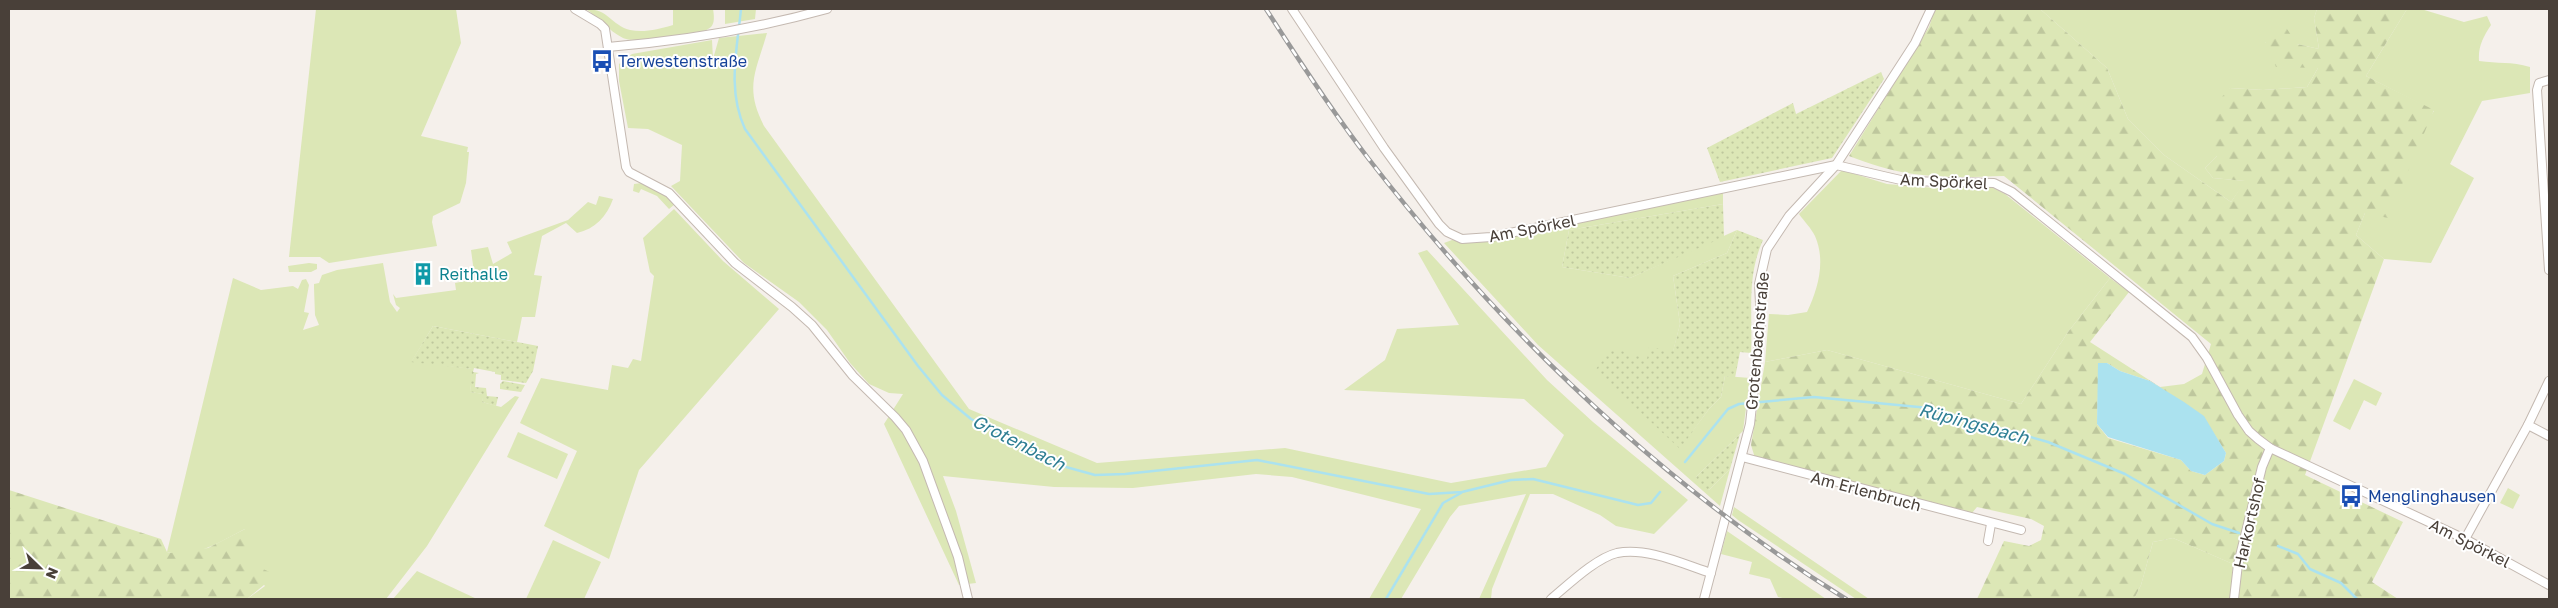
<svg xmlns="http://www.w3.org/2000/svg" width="2558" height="608" font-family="'Golos Text',sans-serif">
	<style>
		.green { fill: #dce7b6 }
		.forest { fill: url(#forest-firs); fill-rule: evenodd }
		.garden { fill: url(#garden-dots) }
		.water { fill: #abe2ef }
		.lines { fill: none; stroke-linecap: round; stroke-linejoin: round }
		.stream { stroke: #abe2ef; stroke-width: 2.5 }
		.minor-casing { stroke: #c4b9b1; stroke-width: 10 }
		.minor { stroke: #fff; stroke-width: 8 }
		.rail-casing { stroke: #999; stroke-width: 4.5 }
		.rail { stroke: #fff; stroke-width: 2.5; stroke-dasharray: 8; stroke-linecap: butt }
		.labels { text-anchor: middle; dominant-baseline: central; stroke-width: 4; stroke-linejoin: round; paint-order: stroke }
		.transit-label { font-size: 16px; fill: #164399; stroke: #fff; text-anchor: start }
		.street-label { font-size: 16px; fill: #494039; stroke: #fff }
		.culture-label { font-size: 16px; fill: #0d838f; stroke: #fff; text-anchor: start }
		.water-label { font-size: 18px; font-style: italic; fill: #2e7e93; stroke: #fff }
	</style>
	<defs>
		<pattern id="forest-firs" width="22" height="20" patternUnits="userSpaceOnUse" patternTransform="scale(1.25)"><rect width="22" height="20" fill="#dce7b6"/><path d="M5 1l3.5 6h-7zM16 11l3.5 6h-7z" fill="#bec79d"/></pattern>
		<pattern id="garden-dots" width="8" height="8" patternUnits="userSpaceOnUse" patternTransform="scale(1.25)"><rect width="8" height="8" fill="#dce7b6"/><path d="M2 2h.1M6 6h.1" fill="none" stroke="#bec79d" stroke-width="1.8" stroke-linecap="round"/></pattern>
	</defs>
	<rect width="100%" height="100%" fill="#f5f0eb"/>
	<g class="green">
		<path d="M316,9H456L461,43L421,136L468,147L467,152H469L466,183L460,203L433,216L432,222L437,246L329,263L320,257H289Z"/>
		<path d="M586,9C609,9 611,25 630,30C644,33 659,29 673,25V9H713C714,15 715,23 711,27C701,37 636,44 623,38C609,31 598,17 586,9Z"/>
		<path d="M725,9H756L755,19L725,24Z"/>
		<path d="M2040,9H2317L2314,18L2319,49L2297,44L2265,42L2318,68L2307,87L2263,90L2230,88L2217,156L2205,168L2213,178L2246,181L2231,202L2164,155L2128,119L2107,68Z"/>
		<path d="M2407,9H2421L2464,22L2487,16L2491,25C2483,37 2478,47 2479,61C2498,64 2511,61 2530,67V93L2482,101L2450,164L2474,178L2431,263L2384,259L2356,235L2365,213L2434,111L2366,76Z"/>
		<path d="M767,33C756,72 744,87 764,126L969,409L1097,463L1285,448L1451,483L1546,467L1564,435L1524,399L1344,390L1385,360L1397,329L1459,325L1418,253L1427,250L1547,380L1593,422L1688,500L1654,534L1616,526L1600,515L1553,494H1530L1492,589L1491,599H1479L1526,494L1459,506L1450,517L1401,599H1369L1421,509L1292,477L1256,474L1133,488L1054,487L943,476L956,511L976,583L959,585L884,424L903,394L889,393L869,384L850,363L827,330L799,302L744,263L671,186L680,181L682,145L648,129L628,128L619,81V64L632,54L712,40L713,59L719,38Z"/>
		<path d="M1842,170L1887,184L1935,188L1989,186L2005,194L2110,278L2068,332L2021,404L1827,350L1765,362L1769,314L1788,315L1807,312C1818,289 1826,261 1815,236C1811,228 1804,221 1799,214Z"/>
		<path d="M642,183L665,194L675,204L669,209L657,196L641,189L639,193L633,191L634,184Z"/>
		<path d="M1723,192V204L1569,230L1562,267L1630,278L1737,230L1727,253L1673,276L1680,324L1673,352L1680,448L1709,409L1721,397L1725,376L1750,378L1743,431L1696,477L1709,490L1730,469L1720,506L1538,345L1444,243L1452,240L1472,243Z"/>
		<path d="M599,196L613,199C607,216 595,229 577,233L566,223L542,236L534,275L542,276L535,317H522L517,342L433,326L412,361L473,369L470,392L484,394L482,402L501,407L515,396L519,397L427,546L386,599H247L265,586L243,560L245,529C223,540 193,560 167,552L233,278L261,290L293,286L298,289L302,280L306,279L309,285L304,312L309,313L303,330L319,325L315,315L314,288V284L319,283L322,275L337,270L383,263L390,302L397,312L400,308L396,305L393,294L396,298L456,290L455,283L470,280L471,283L475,280L471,250L488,247L493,264L512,253L507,242L568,220L588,202L596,205Z"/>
		<path d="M674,209L723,261L779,309L639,470L609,559L544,526L577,451L520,423L541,378L608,390L612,365L628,368L633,359L641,361L654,276L650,272L643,238Z"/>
		<path d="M309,263L317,264V269L311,272H289L288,266Z"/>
		<path d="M2354,379L2382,393L2376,406L2364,400L2350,430L2333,421Z"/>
		<path d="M518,432L568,454L557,479L507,457Z"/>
		<path d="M2508,488L2520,495L2513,509L2500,503Z"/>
		<path d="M1734,507L1869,599H1856L1738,520L1732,515Z"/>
		<path d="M1727,531L1826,599H1787L1778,597L1770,579L1749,574L1752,562L1721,554Z"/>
		<path d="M2173,538L2233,564L2231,599H2134L2141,585L2153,542Z"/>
		<path d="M553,540L601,562L584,599H526Z"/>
		<path d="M417,571L477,599H393Z"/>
	</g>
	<g class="forest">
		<path d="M1935,9H2040L2107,68L2128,119L2164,155L2231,202L2245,181L2213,178L2205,168L2217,156L2208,112L2230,88L2263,90L2307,87L2318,68L2276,67L2265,41L2283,23L2297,44L2319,49L2314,18L2317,9H2407L2366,76L2434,110L2388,218L2365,213L2356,235L2384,259L2305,475L2403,522L2372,582L2398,599H2238L2242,568L2173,538L2153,542L2141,585L2134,599H1977L2004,541L2029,546L2041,540L2044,526L2031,519L1977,507L1972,513L1755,458L1751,445L1765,362L1827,350L2021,404L2068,332L2110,278L2129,292L2090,342L2160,387L2184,384L2202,374L2211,344L2004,176C1943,178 1907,179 1849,156L1929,27ZM2107,363L2120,371L2150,381L2203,416L2226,453L2224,461L2205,475L2191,471L2181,460L2108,438L2097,424L2098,392Z"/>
		<path d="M9,490L161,539L167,552L171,553L208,548L245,529L253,542L244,560L276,575L247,599H9Z"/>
	</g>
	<g class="garden">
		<path d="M1881,72L1884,79L1832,158L1720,182L1707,148L1793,103L1796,114Z"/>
		<path d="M1723,204L1724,237L1630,278L1562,267L1569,230Z"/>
		<path d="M1737,230L1763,240C1746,277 1753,314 1751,353L1740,352L1735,378L1725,376L1721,397L1709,409L1680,449L1595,370L1613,348L1647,359L1649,347L1673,351L1680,324L1673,276L1727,253Z"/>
		<path d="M433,326L538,346L533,371L526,383L501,380V375L495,374V372L474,368L473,372L479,373L476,374L475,387L486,388L487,396L498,397L496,406L482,402L483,394L470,392L472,369L411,362Z"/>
		<path d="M503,381L525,385L521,392L500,389V384Z"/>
		<path d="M1740,434L1730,469L1709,490L1700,485L1696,477Z"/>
	</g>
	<path class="water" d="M2098,363H2107L2120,371L2150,381L2184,402L2204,416L2226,453L2224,461L2205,475L2191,471L2181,460L2108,437L2097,424Z"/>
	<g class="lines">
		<g class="stream">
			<path d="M741,9C737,50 727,90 745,129L918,366L942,395L971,419L1066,467L1095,475L1125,474L1257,460L1429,494L1462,492L1511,480L1533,479L1638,505L1651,503L1660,492"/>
			<path d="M1685,462L1728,409L1739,404L1814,397L1929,408L2048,442L2125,474L2212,524L2239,533"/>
			<path d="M2278,546L2298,554L2310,569L2341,583L2357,599"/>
			<path d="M1386,599L1443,503L1461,493"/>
		</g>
		<defs>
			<g id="minor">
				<path d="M575,9L600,24L605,29L626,167L629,172L669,193L735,263L792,307L812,325L853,376L895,417L906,430L923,461L958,557L968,599"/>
				<path d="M1292,9L1384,148L1439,224L1447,232L1462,239L1491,237L1836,165L1905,181L1994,183L2012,192L2192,337L2207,358L2238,415L2249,431L2258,439L2270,448L2465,539L2549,585"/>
				<path d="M608,47C682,41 755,29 827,9"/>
				<path d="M2549,80L2539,83L2537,90L2549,270"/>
				<path d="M2528,425L2549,436"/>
				<path d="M1742,457L2021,530"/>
				<path d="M2465,539L2528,425L2549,381"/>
				<path d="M1988,541L1991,524"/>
				<path d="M1551,599C1568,585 1596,558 1617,553C1647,547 1683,564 1711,573"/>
				<path d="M1704,599L1750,424L1761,322L1759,284L1767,249L1789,216L1836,165L1915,43L1931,9"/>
				<path d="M2234,599L2238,564L2262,467L2270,448"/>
			</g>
		</defs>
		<use href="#minor" class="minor-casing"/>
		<use href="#minor" class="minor"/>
		<defs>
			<path id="rail" d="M1266,9C1298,59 1331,110 1368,158C1501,330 1661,484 1846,599"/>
		</defs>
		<use href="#rail" class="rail-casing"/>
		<use href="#rail" class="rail"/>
	</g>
	<defs>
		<symbol id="bus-bare" viewBox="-9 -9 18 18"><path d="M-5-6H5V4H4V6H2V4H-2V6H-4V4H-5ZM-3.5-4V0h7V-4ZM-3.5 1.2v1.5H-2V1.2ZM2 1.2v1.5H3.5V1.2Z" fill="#1a4fb4" stroke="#fff" stroke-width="2.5" paint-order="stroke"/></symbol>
		<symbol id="building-bare" viewBox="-9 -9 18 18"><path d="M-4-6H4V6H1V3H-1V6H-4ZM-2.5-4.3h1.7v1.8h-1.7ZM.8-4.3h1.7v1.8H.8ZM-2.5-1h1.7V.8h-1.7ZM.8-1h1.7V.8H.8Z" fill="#0f9aa8" stroke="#fff" stroke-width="2.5" paint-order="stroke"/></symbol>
	</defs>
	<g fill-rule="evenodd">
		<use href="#bus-bare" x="586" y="45" width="32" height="32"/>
		<use href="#building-bare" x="407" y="258" width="32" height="32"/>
		<use href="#bus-bare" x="2335" y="480" width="32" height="32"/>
	</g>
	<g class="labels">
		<g class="transit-label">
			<text x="618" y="61">Terwestenstraße</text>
			<text x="2368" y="496">Menglinghausen</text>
		</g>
		<g class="street-label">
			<text transform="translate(1944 181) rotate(3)">Am Spörkel</text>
			<text transform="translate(1532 228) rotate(-11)">Am Spörkel</text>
			<text transform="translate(1757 341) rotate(-85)">Grotenbachstraße</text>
			<text transform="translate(1866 491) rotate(15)">Am Erlenbruch</text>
			<text transform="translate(2249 523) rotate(-77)">Harkortshof</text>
			<text transform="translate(2470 543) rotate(27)">Am Spörkel</text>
		</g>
		<g class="culture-label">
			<text x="439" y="274">Reithalle</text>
		</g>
		<g class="water-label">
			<text transform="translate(1974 423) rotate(15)">Rüpingsbach</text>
			<text transform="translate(1019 442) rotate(27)">Grotenbach</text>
		</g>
	</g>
	<rect width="2558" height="608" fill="none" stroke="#494039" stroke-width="20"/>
	<g transform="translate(40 568) rotate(113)" stroke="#ffffff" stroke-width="4" paint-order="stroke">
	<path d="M0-4L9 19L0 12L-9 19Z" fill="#494039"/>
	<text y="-8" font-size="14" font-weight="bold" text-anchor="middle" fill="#494039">N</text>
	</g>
</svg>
